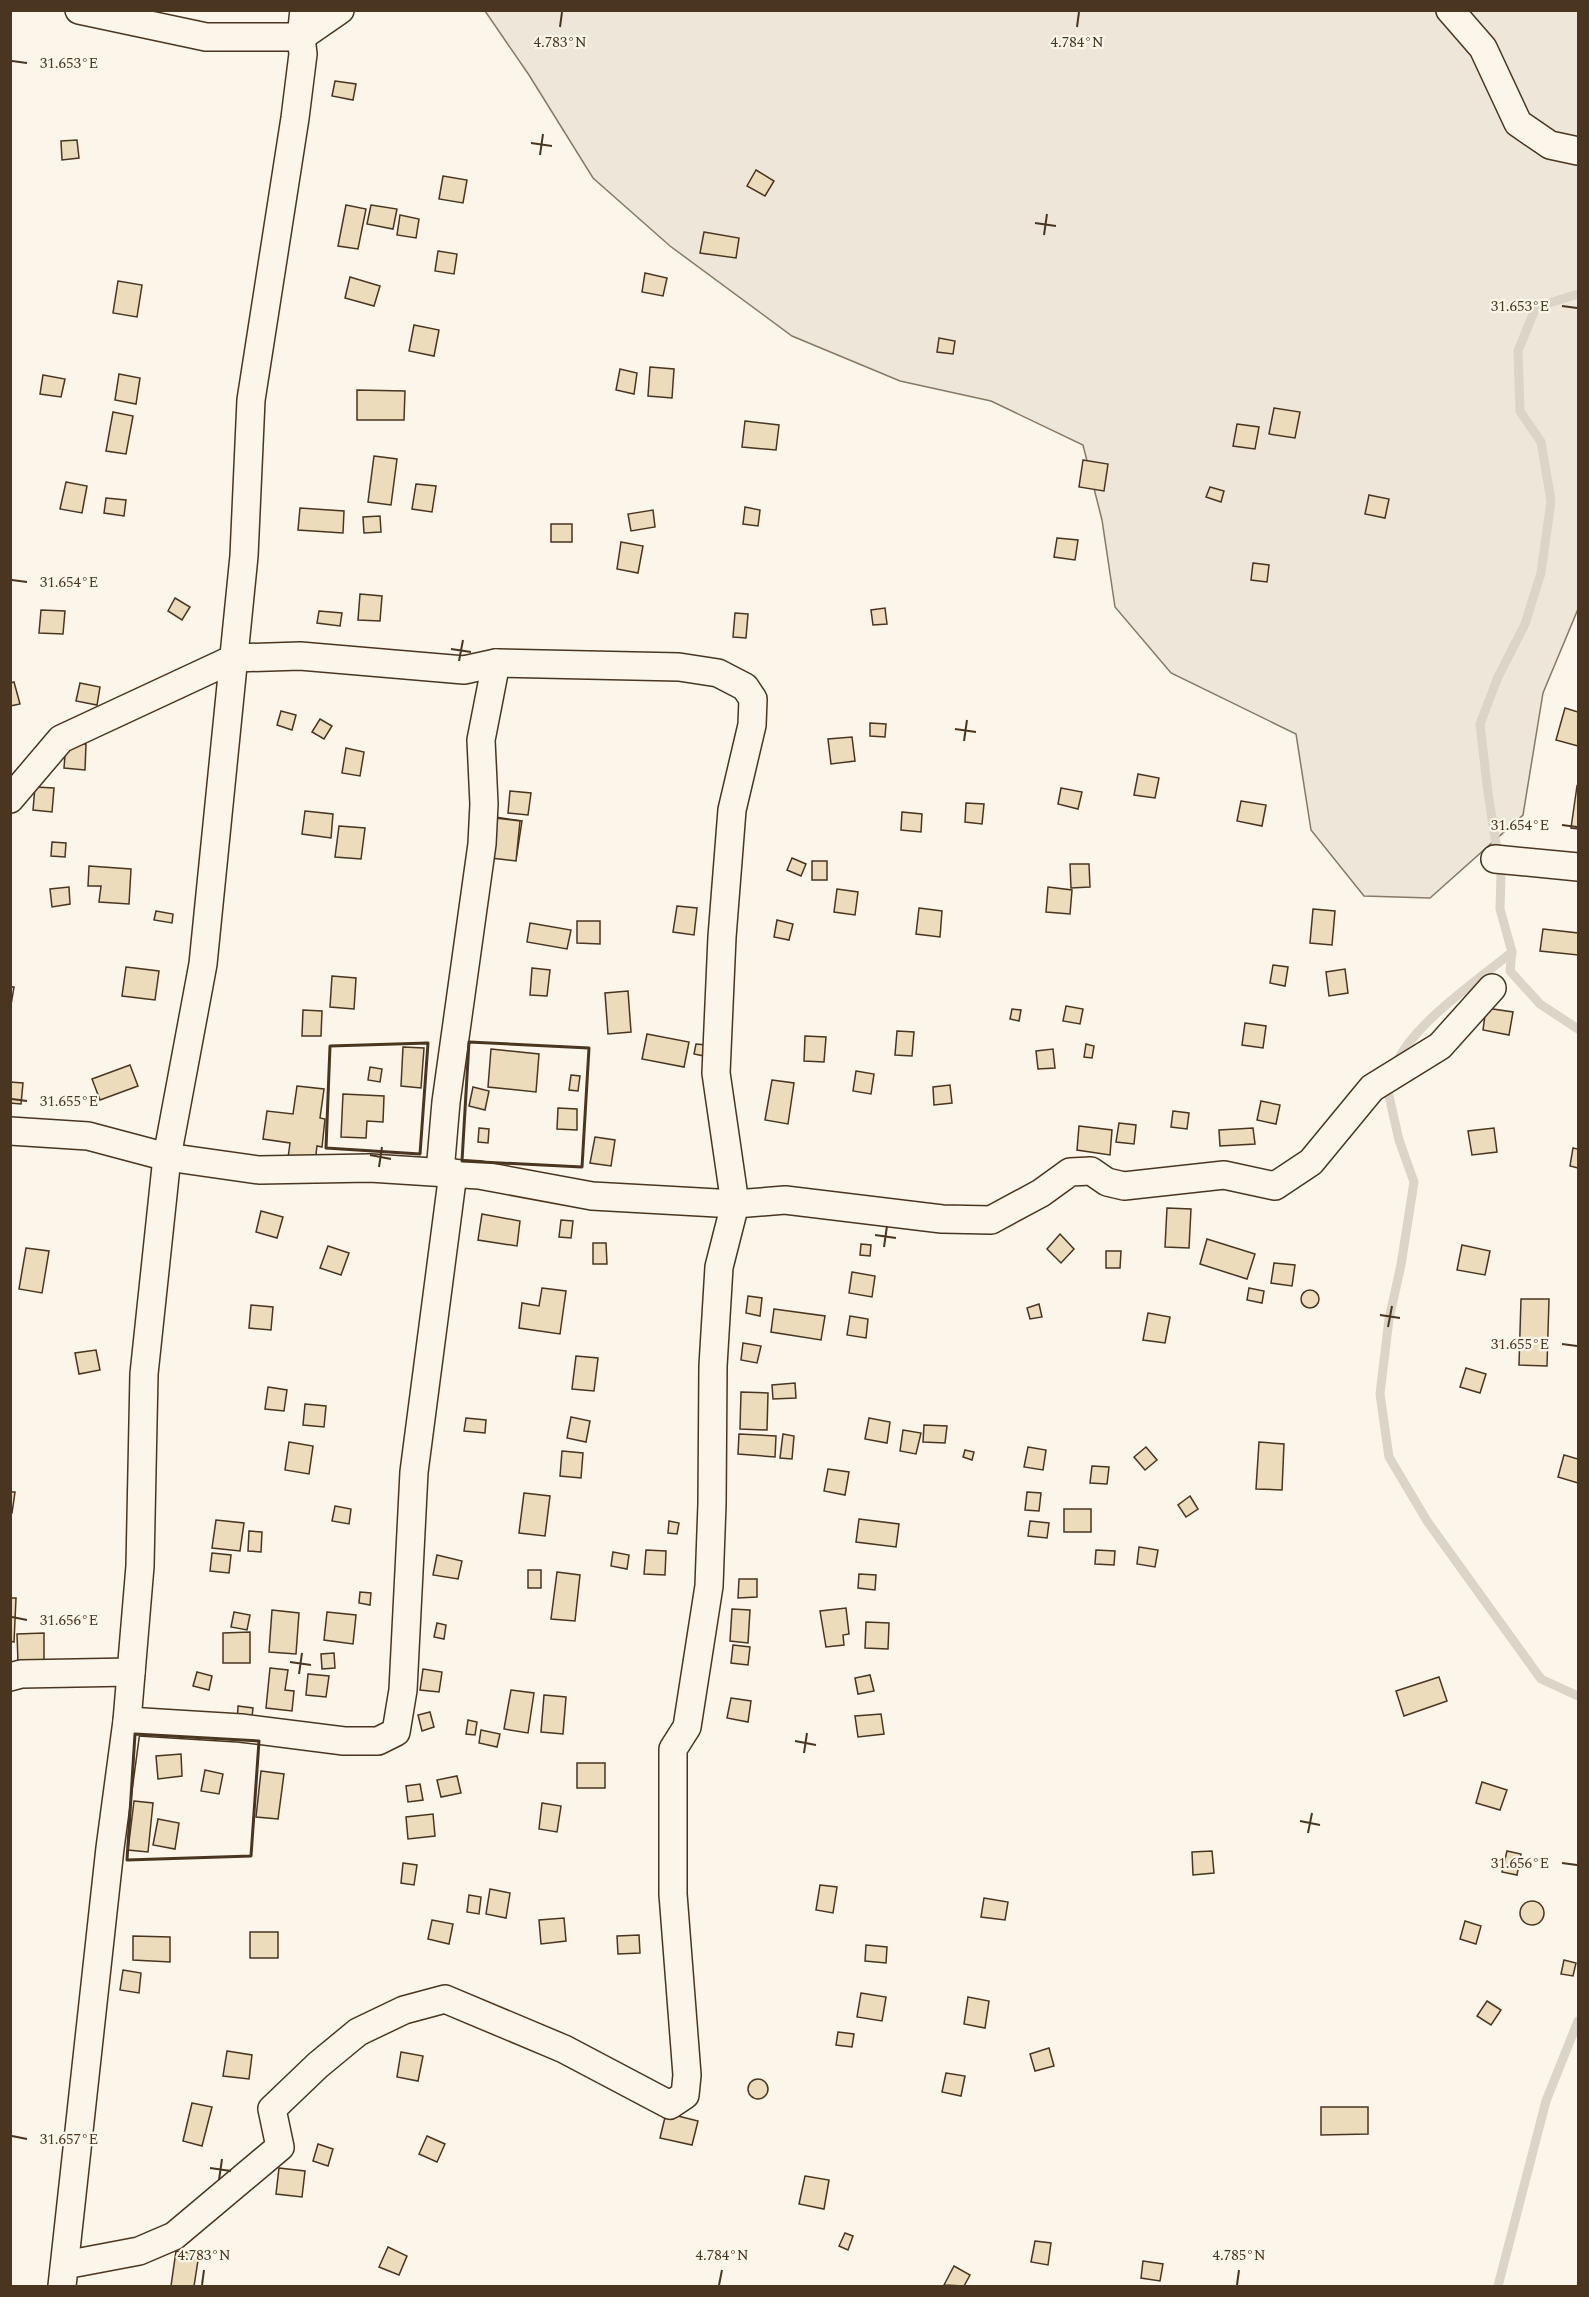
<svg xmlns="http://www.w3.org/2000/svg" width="1589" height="2297" font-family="Spectral,serif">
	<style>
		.grass { fill: #ede6d9; stroke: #887966; stroke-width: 1.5 }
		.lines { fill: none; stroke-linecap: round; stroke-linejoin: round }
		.stream { stroke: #dcd4c6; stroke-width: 9 }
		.building { fill: #ecdcbc; stroke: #4a3520; stroke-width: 1.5 }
		.minor-casing { stroke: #4a3520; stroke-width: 30 }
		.minor { stroke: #fbf6e9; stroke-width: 27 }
		.wall { stroke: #4a3520; stroke-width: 3 }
		.ticks { fill: none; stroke: #4a3520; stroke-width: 2 }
		.ticks-label { font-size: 15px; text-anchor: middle; fill: #4a3520; stroke: #fbf6e9; stroke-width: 4.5; stroke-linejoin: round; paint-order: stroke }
	</style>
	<rect width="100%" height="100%" fill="#fbf6e9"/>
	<path class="grass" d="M485,11H1578V609L1543,693L1523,815L1430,898L1364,896L1311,830L1296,734L1171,673L1115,607L1102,520L1083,445L991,401L900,381L792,336L670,246L593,178L529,75Z"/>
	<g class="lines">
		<g class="stream">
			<path d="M1578,294L1536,307L1518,351L1520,411L1541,442L1551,501L1541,573L1525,624L1498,677L1480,724L1488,793L1501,875L1500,909L1512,952L1510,971L1540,1004L1578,1029"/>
			<path d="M1396,1064C1413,1024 1478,980 1512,952"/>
			<path d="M1389,1082L1387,1087L1399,1140L1414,1182L1401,1265L1389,1319L1380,1394L1389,1457L1427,1521L1541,1679L1578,1696"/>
			<path d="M1498,2286L1546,2101L1578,2021"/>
		</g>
	</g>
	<g class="building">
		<path d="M335,81L356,84L353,100L332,96Z"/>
		<path d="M77,140L79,158L62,160L61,141Z"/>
		<path d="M756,170L774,181L765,196L747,186Z"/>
		<path d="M443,176L467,180L463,203L439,199Z"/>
		<path d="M346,205L366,209L358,249L338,246Z"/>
		<path d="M371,205L397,209L393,229L367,224Z"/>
		<path d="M400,215L419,219L416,238L397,235Z"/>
		<path d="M704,232L739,238L736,258L700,253Z"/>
		<path d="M438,251L457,254L454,274L435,271Z"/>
		<path d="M645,273L667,278L663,296L642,292Z"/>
		<path d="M350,277L380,286L374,306L345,298Z"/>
		<path d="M118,281L142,285L137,317L113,313Z"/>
		<path d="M414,325L439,330L434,356L409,351Z"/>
		<path d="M939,338L955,341L953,354L937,352Z"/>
		<path d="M650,367L674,369L672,398L648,396Z"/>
		<path d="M620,369L637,373L634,394L616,390Z"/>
		<path d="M119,374L140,378L136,404L115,400Z"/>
		<path d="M43,375L65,379L61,397L40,394Z"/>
		<path d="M357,390L405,391L404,420H357Z"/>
		<path d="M1274,408L1300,412L1295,438L1269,434Z"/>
		<path d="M113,412L133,416L126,454L106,451Z"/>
		<path d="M745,421L779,425L776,450L742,447Z"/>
		<path d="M1237,424L1259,427L1255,449L1233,446Z"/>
		<path d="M374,456L397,459L391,505L368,502Z"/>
		<path d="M1083,460L1108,464L1104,491L1079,487Z"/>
		<path d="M66,482L87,486L82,513L60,509Z"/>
		<path d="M416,484L436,486L432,512L412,509Z"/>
		<path d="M1210,487L1224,491L1221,502L1206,497Z"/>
		<path d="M1369,495L1389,499L1385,518L1365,514Z"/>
		<path d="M106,498L126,500L124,516L104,513Z"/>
		<path d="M745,507L760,510L758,526L743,524Z"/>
		<path d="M300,508L344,511L343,533L298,530Z"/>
		<path d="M653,510L655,527L631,531L628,514Z"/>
		<path d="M380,516L381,532L364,533L363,517Z"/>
		<rect x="551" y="524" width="21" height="18"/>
		<path d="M1057,538L1078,540L1075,560L1054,557Z"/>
		<path d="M621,542L643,546L638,573L617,569Z"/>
		<path d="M1253,563L1269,565L1267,582L1251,580Z"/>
		<path d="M360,594L382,596L380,621L358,620Z"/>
		<path d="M175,598L190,607L182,620L168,611Z"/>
		<path d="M885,608L887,624L873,625L871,610Z"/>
		<path d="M41,610L65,611L63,634L39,633Z"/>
		<path d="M319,611L342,613L340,626L317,623Z"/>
		<path d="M735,613L748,614L746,638L733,637Z"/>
		<path d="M14,682L20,704L10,706V683Z"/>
		<path d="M80,683L100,687L97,705L76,701Z"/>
		<path d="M1565,708L1578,712V746L1556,740Z"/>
		<path d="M281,711L296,715L292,730L277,725Z"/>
		<path d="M320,719L332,726L324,739L312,732Z"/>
		<path d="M870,723L886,724L885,737L870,736Z"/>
		<path d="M852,737L855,761L831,764L828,739Z"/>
		<path d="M66,743L86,744L85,770L64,768Z"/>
		<path d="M346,748L364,752L360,776L342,773Z"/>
		<path d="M1138,774L1159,778L1155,798L1134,795Z"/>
		<path d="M1577,786L1578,787V829L1571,828Z"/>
		<path d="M35,787L54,788L52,812L33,810Z"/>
		<path d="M1061,788L1082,792L1078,809L1058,804Z"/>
		<path d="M510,791L531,793L528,815L508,813Z"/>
		<path d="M1241,801L1266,805L1262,826L1237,821Z"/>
		<path d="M966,803L984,804L982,824L965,822Z"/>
		<path d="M305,811L333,814L331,838L302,834Z"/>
		<path d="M902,812L922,814L921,832L901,830Z"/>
		<path d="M495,817L522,821L516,860L490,856Z"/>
		<path d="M495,818L520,821L516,861L491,858Z"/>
		<path d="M339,826L365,828L361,859L335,857Z"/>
		<path d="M52,842L66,843L65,857L51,856Z"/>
		<path d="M792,858L806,864L801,876L787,870Z"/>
		<rect x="812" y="861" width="15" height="19"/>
		<path d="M1070,864H1089L1090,887L1071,888Z"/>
		<path d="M89,866L131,869L129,904L99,902L101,886H88Z"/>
		<path d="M69,887L70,904L52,907L50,889Z"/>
		<path d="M1048,887L1072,890L1070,914L1046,912Z"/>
		<path d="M837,889L858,892L855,915L834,912Z"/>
		<path d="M677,906L697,908L694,935L673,932Z"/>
		<path d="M919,908L942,911L940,937L916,934Z"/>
		<path d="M1313,909L1335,911L1332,945L1310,943Z"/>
		<path d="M156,911L173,914L172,923L154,920Z"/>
		<path d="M777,920L793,924L789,940L774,937Z"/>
		<path d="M577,921H600V944L577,943Z"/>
		<path d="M530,923L571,930L567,949L527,942Z"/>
		<path d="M1543,929L1578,933V955L1540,951Z"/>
		<path d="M1273,965L1288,967L1285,986L1270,983Z"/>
		<path d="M126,967L159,971L155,1000L122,996Z"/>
		<path d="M532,968L550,970L547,996L530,995Z"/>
		<path d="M1345,969L1348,993L1329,996L1326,972Z"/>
		<path d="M332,976L356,978L354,1009L330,1007Z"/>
		<path d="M10,987H14L11,1005H10Z"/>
		<path d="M628,991L631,1032L608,1034L605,993Z"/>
		<path d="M1066,1006L1083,1009L1080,1024L1063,1021Z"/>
		<path d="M1486,1008L1513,1012L1509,1035L1483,1030Z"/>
		<path d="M1012,1009L1021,1010L1019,1021L1010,1019Z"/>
		<path d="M303,1010L322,1011L321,1036H302Z"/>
		<path d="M1245,1023L1266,1026L1263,1048L1242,1045Z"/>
		<path d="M897,1031L914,1032L912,1056L895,1055Z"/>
		<path d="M647,1034L689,1042L684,1067L642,1059Z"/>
		<path d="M805,1036L826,1037L824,1062L804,1061Z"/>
		<path d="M696,1044L706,1045L704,1056L694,1054Z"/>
		<path d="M1086,1044L1094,1046L1092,1058L1084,1057Z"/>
		<path d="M403,1047L424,1048L421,1088L401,1086Z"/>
		<path d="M491,1049L539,1054L536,1092L488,1087Z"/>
		<path d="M1053,1049L1055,1068L1038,1069L1036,1051Z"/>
		<path d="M130,1065L138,1086L100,1100L92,1079Z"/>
		<path d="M370,1067L382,1069L380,1082L368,1080Z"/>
		<path d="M856,1071L874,1074L871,1094L853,1091Z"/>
		<path d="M571,1075L580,1076L578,1091L569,1090Z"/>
		<path d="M772,1080L794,1083L788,1124L765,1120Z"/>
		<path d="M10,1082L23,1083L21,1104L10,1103Z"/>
		<path d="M950,1085L952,1103L934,1105L933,1087Z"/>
		<path d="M297,1086L324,1089L320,1118L325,1119L322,1147L317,1146L315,1162L288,1158L290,1143L263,1139L267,1111L293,1114Z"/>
		<path d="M473,1087L489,1091L485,1110L469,1106Z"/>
		<path d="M343,1094L384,1096L383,1122L367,1121L366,1138L341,1137Z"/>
		<path d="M1261,1101L1280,1105L1276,1124L1257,1120Z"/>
		<path d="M558,1108L577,1109V1130L557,1129Z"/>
		<path d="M1173,1111L1189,1113L1187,1129L1171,1127Z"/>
		<path d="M1119,1123L1136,1125L1134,1144L1116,1142Z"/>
		<path d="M1079,1126L1112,1130L1110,1155L1077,1150Z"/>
		<path d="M479,1128L489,1129L488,1143L478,1142Z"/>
		<path d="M1253,1128L1255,1144L1220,1146L1219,1130Z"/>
		<path d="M1494,1128L1497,1152L1472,1155L1468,1131Z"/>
		<path d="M595,1137L615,1140L611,1166L590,1163Z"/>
		<path d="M1573,1148L1578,1149V1168L1570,1166Z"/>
		<path d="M1167,1208L1191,1209L1189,1248L1165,1247Z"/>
		<path d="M261,1211L283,1217L277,1238L256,1232Z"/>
		<path d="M482,1214L520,1221L517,1246L478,1240Z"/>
		<path d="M561,1220L573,1221L571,1238L559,1237Z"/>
		<path d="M1060,1234L1074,1249L1061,1263L1047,1249Z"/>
		<path d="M1207,1239L1255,1254L1247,1279L1200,1264Z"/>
		<path d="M593,1243H606L607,1264H593Z"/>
		<path d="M861,1244L871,1245L870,1256L860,1255Z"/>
		<path d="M1462,1245L1490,1251L1485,1275L1457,1270Z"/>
		<path d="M328,1246L349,1253L341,1275L320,1268Z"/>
		<path d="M26,1248L49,1251L42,1293L19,1289Z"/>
		<path d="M1106,1251H1121L1120,1268H1106Z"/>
		<path d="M1274,1263L1295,1265L1292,1286L1271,1283Z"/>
		<path d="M852,1272L875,1276L872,1297L849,1293Z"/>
		<path d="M542,1288L566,1291L560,1334L519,1328L522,1303L539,1306Z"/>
		<path d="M1249,1288L1264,1291L1262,1303L1247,1300Z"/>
		<circle cx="1310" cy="1299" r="9"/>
		<path d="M748,1296L762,1298L760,1316L746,1313Z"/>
		<path d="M1521,1299H1549L1547,1366L1519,1365Z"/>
		<path d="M1039,1304L1042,1317L1030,1319L1027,1308Z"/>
		<path d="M251,1305L273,1307L271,1330L249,1328Z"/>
		<path d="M774,1309L825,1316L821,1340L771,1332Z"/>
		<path d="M1148,1313L1170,1317L1165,1343L1143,1340Z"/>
		<path d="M850,1316L868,1319L866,1338L847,1335Z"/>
		<path d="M743,1343L761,1346L757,1363L741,1360Z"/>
		<path d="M96,1350L100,1370L79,1374L75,1353Z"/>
		<path d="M576,1356L598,1358L594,1391L572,1389Z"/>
		<path d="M1466,1368L1486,1374L1480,1393L1460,1387Z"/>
		<path d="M795,1383L796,1398L773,1399L772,1385Z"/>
		<path d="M268,1387L287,1390L284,1411L265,1409Z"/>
		<path d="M741,1392L768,1393L767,1430L740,1429Z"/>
		<path d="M305,1404L326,1406L324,1427L303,1425Z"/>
		<path d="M571,1417L590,1421L586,1442L567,1438Z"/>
		<path d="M466,1418L486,1420L485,1433L464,1431Z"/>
		<path d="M869,1418L890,1422L887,1443L865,1439Z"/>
		<path d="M924,1425L947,1426L945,1443L923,1442Z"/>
		<path d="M903,1430L921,1433L916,1454L900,1451Z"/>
		<path d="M739,1434L776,1436L775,1457L738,1454Z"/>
		<path d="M783,1434L794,1436L792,1459L780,1458Z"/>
		<path d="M289,1442L313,1446L309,1474L285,1470Z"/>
		<path d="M1259,1442L1284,1444L1282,1490L1256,1489Z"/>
		<path d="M1028,1447L1046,1450L1043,1470L1024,1467Z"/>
		<path d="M1146,1447L1157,1460L1145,1470L1134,1457Z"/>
		<path d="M965,1450L974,1452L972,1460L963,1457Z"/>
		<path d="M562,1451L583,1453L581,1478L560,1476Z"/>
		<path d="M1564,1455L1578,1459V1483L1558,1477Z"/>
		<path d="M1092,1466L1109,1467L1107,1484L1090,1483Z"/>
		<path d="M828,1469L849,1472L845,1495L824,1491Z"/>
		<path d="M10,1492H15L12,1513H10Z"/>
		<path d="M1027,1492L1041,1493L1039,1511L1025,1510Z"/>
		<path d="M524,1493L550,1496L545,1536L519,1533Z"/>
		<path d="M1190,1496L1198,1509L1186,1517L1178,1505Z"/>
		<path d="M335,1506L351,1509L349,1524L332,1521Z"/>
		<rect x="1064" y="1509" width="27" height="23"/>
		<path d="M859,1519L899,1524L896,1547L856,1542Z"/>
		<path d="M216,1520L244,1523L240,1551L212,1548Z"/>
		<path d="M669,1521L679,1523L677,1534L668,1533Z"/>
		<path d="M1030,1521L1049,1523L1047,1538L1028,1536Z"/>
		<path d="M249,1531L262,1532L261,1552L248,1551Z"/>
		<path d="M1139,1547L1158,1550L1155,1567L1137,1564Z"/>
		<path d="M646,1550L666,1551L665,1575L644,1574Z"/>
		<path d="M1096,1550L1115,1551L1114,1565L1095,1564Z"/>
		<path d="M613,1552L629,1555L627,1569L611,1566Z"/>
		<path d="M212,1553L231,1555L229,1573L210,1571Z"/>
		<path d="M437,1555L462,1561L458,1579L433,1575Z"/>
		<rect x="528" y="1570" width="13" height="18"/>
		<path d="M557,1572L580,1575L575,1621L551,1619Z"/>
		<path d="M859,1574L876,1575L875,1590L858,1588Z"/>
		<path d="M739,1579H757V1597L738,1598Z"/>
		<path d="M360,1592L371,1593L370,1605L359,1603Z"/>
		<path d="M10,1598H16L14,1642L10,1641Z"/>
		<path d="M846,1608L849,1634L843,1635L844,1645L826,1647L820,1611Z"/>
		<path d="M732,1609L750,1610L748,1643L730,1641Z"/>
		<path d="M272,1610L299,1613L296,1654L269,1652Z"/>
		<path d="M234,1612L250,1615L247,1630L231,1627Z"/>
		<path d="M327,1612L356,1615L353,1644L324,1640Z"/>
		<path d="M866,1622L889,1623L888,1649L865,1648Z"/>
		<path d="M437,1623L446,1625L444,1639L434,1637Z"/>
		<path d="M250,1632V1663H223V1633Z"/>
		<path d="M44,1633V1662L18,1663L17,1634Z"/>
		<path d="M733,1645L750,1647L748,1665L731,1663Z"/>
		<path d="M334,1653L335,1668L322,1669L321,1654Z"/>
		<path d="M270,1668L288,1670L285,1690L294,1691L292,1711L266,1708Z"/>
		<path d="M423,1669L442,1672L439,1692L420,1690Z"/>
		<path d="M197,1672L212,1676L209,1690L193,1686Z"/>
		<path d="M308,1674L329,1676L326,1697L306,1695Z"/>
		<path d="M870,1675L874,1691L858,1694L855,1678Z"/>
		<path d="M1439,1677L1447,1701L1404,1716L1396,1691Z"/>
		<path d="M511,1690L534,1693L528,1733L504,1729Z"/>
		<path d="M544,1695L566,1697L563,1734L541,1732Z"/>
		<path d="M731,1698L751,1701L748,1722L727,1718Z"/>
		<path d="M238,1706L253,1708L251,1726L237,1725Z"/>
		<path d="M430,1712L434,1727L422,1731L418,1715Z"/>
		<path d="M881,1714L884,1734L858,1737L855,1716Z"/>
		<path d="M468,1720L477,1722L475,1735L466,1734Z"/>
		<path d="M481,1730L500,1734L497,1747L479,1743Z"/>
		<path d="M181,1754L182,1776L158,1779L156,1756Z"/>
		<rect x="577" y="1763" width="28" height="25"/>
		<path d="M205,1770L223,1774L219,1794L201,1791Z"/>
		<path d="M261,1771L284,1774L278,1819L256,1817Z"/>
		<path d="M457,1776L461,1793L441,1797L437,1780Z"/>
		<path d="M1482,1782L1507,1790L1500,1810L1476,1803Z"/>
		<path d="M420,1784L423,1800L408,1802L406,1786Z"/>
		<path d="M134,1801L153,1803L148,1852L128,1850Z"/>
		<path d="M542,1803L561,1806L557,1832L539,1829Z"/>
		<path d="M433,1814L435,1836L408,1839L406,1817Z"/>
		<path d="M158,1819L179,1823L175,1849L153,1845Z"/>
		<path d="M1212,1851L1214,1873L1193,1875L1192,1852Z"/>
		<path d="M1507,1851L1521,1854L1517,1875L1502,1872Z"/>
		<path d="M403,1863L417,1865L414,1885L401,1883Z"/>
		<path d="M820,1885L837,1887L833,1913L816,1910Z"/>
		<path d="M490,1889L510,1893L506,1918L486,1914Z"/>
		<path d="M469,1895L481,1897L479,1914L467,1912Z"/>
		<path d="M984,1898L1008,1902L1005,1920L981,1917Z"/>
		<circle cx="1532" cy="1913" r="12"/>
		<path d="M564,1918L566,1941L541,1944L539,1920Z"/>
		<path d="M432,1920L453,1924L449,1944L428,1939Z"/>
		<path d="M1465,1921L1481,1926L1476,1944L1460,1939Z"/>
		<rect x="250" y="1932" width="28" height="26"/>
		<path d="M639,1935L640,1953L618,1954L617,1936Z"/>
		<path d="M133,1936L170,1937V1962L133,1960Z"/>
		<path d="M866,1945L887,1947L886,1963L865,1961Z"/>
		<path d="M1564,1960L1576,1963L1573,1976L1561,1974Z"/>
		<path d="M123,1970L141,1973L139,1993L120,1990Z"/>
		<path d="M861,1993L886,1997L882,2021L857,2017Z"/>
		<path d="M968,1997L989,2001L985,2028L964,2024Z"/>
		<path d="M1487,2001L1501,2010L1491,2025L1477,2016Z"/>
		<path d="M838,2032L854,2034L852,2047L836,2045Z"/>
		<path d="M1049,2048L1054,2066L1035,2071L1030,2054Z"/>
		<path d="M227,2051L252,2055L249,2079L223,2076Z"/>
		<path d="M401,2052L423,2056L418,2081L397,2077Z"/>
		<path d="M946,2073L965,2076L961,2096L942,2092Z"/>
		<circle cx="758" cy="2089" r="10"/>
		<path d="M192,2103L212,2107L202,2146L183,2141Z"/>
		<path d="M1321,2107H1368V2134L1321,2135Z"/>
		<path d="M666,2113L698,2121L692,2145L660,2138Z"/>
		<path d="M427,2136L445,2144L437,2162L419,2154Z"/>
		<path d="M318,2144L333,2149L328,2166L313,2161Z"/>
		<path d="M279,2168L305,2171L302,2197L276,2194Z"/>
		<path d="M805,2176L829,2180L824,2209L799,2204Z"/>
		<path d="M845,2233L853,2236L848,2250L839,2246Z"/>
		<path d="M1035,2241L1051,2243L1048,2265L1031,2262Z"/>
		<path d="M388,2247L407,2256L399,2275L379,2267Z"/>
		<path d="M176,2251L199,2254L194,2286H171Z"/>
		<path d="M1143,2261L1163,2264L1160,2281L1141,2278Z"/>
		<path d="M954,2266L970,2275L964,2286L944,2285Z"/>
	</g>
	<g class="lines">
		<defs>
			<g id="minor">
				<path d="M79,10L206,37H301L340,10"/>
				<path d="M1450,10L1483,48L1518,123L1550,145L1578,151"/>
				<path d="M10,799L61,739L235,658L300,656L464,670L496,663L679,667L718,673L745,687L753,699L752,725L732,810L722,937L716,1073L735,1204L719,1267L713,1366L712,1504L709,1586L687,1727L673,1749V1894L687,2075L685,2095L670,2105L564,2049L445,1999L404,2010L358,2032L318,2065L272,2109L280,2147L174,2236L139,2251L65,2265"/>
				<path d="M1495,859L1578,867"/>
				<path d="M10,1131L88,1136L167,1157L259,1170L370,1168L479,1175L592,1196L735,1204L785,1200L942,1219L991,1220L1041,1193L1070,1172L1091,1171L1107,1182L1124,1186L1224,1175L1275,1186L1311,1162L1372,1088L1440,1046L1492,988"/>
				<path d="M440,1172L446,1102L482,844L484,804L481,740L496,663"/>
				<path d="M10,1677L21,1674L131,1672"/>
				<path d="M127,1721L241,1728L344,1741H378L396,1732L403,1690L414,1472L453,1173"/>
				<path d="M62,2286L110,1848L127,1721L140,1566L144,1374L167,1157L203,964L244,556L251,400L295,118L303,54L301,37L304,10"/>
			</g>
		</defs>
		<use href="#minor" class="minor-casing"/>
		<use href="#minor" class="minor"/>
		<g class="wall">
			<path d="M469,1042L589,1048L582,1167L462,1161Z"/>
			<path d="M428,1043L420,1154L326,1148L330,1046Z"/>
			<path d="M135,1734L259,1741L251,1856L127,1860Z"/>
		</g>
	</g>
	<path class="ticks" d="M560,27L562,12M1077,27L1079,12M12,61L27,63M531,143L552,146M540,155L543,134M1035,223L1056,226M1044,235L1047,214M1562,306L1577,308M12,580L27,582M451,649L471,652M459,661L463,640M955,729L976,732M964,741L967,720M1562,825L1577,827M12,1099L27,1101M370,1155L391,1159M379,1167L382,1147M875,1235L896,1238M884,1247L887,1226M1380,1315L1400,1318M1388,1327L1392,1306M1562,1344L1577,1346M12,1617L27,1620M290,1662L311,1665M299,1674L302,1653M795,1741L816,1745M804,1753L807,1733M1300,1821L1320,1825M1308,1833L1312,1813M1562,1863L1577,1865M12,2136L27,2139M210,2168L231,2171M219,2180L222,2159M202,2285L204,2270M719,2285L722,2270M1237,2285L1239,2270"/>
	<g class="ticks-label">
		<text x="560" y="47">4.783°N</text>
		<text x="1077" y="47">4.784°N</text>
		<text x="69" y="68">31.653°E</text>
		<text x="1520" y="311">31.653°E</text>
		<text x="69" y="587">31.654°E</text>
		<text x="1520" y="830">31.654°E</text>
		<text x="69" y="1106">31.655°E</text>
		<text x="1520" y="1349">31.655°E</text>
		<text x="69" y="1625">31.656°E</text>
		<text x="1520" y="1868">31.656°E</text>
		<text x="69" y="2144">31.657°E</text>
		<text x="204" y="2260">4.783°N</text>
		<text x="722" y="2260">4.784°N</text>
		<text x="1239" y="2260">4.785°N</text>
	</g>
	<rect width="1589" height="2297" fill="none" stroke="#4a3520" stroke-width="24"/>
</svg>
